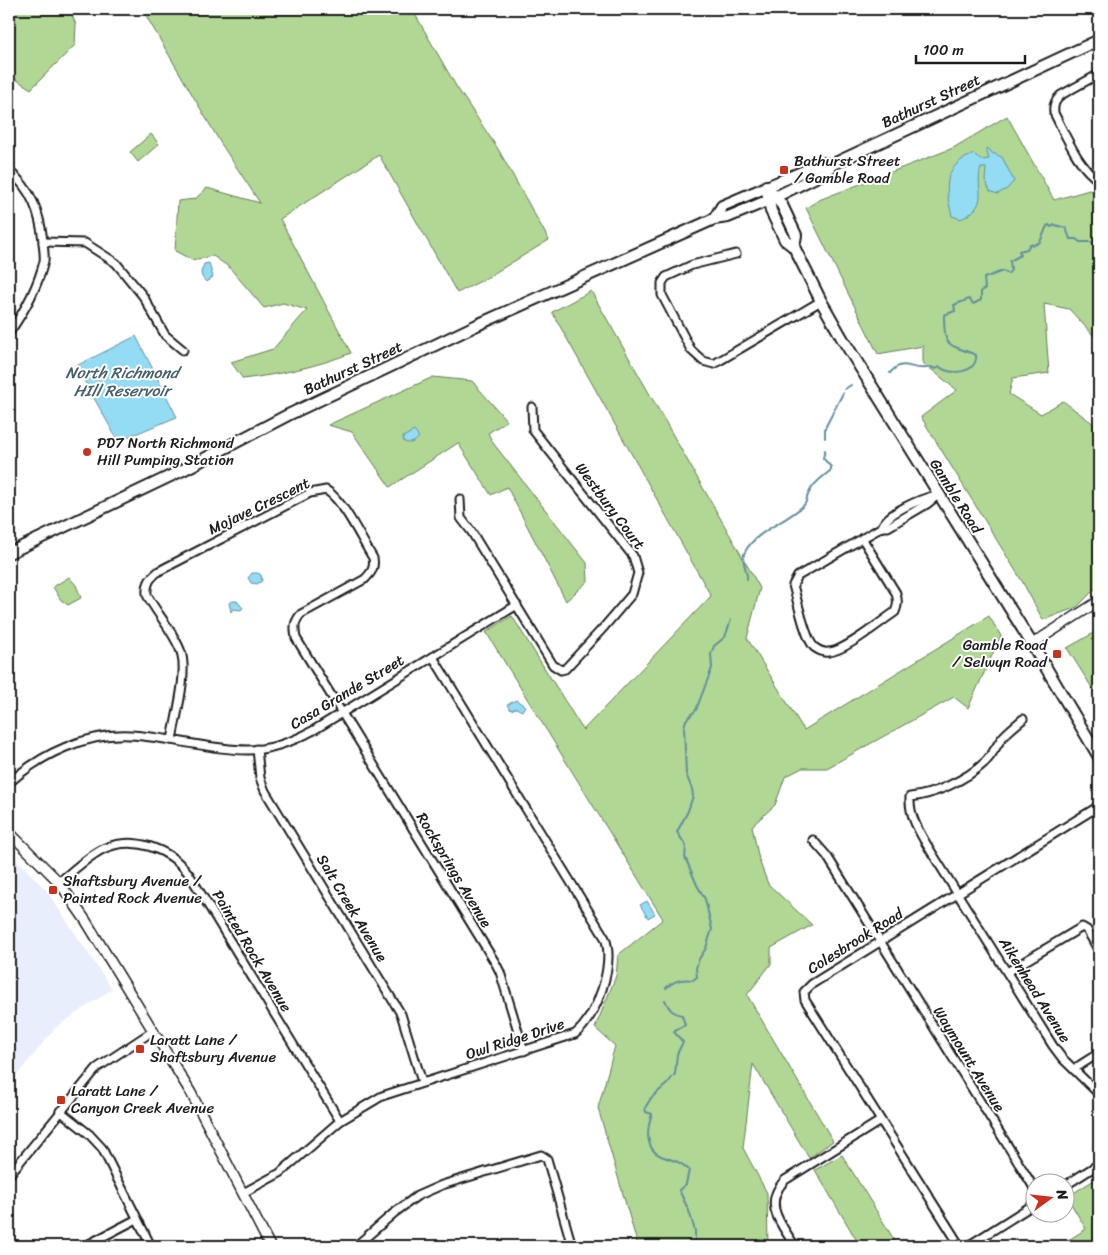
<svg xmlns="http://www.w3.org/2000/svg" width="1108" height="1255" font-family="Sriracha,sans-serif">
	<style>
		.built { fill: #e8eefc }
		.green { fill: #b0d793; stroke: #667a58 }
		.water { fill: #93dcf4; stroke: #638f9e }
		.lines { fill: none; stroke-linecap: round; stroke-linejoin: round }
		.stream { stroke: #638f9e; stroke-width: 2 }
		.minor-casing { stroke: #1c1c1c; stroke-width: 11 }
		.tertiary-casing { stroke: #1c1c1c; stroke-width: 12 }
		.secondary-casing { stroke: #1c1c1c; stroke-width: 14 }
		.minor { stroke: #fff; stroke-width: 7 }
		.tertiary { stroke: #fff; stroke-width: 9 }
		.secondary { stroke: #fff; stroke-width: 10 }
		.poi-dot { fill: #c8321e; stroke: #fff; stroke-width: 2 }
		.labels { text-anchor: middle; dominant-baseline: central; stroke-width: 4; stroke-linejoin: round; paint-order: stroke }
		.street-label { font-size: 15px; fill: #1c1c1c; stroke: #fff }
		.poi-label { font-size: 15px; fill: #1c1c1c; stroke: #fff; text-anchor: start }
		.water-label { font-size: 16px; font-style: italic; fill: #465f68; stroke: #fff }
	</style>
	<rect width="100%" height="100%" fill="#fff"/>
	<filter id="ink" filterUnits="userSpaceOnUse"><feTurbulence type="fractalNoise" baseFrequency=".02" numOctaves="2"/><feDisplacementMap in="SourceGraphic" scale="10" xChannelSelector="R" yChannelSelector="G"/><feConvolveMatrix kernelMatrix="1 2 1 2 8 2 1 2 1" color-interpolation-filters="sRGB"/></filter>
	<g filter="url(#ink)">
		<path class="built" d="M9,852L46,890L112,989L55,1028L9,1085Z"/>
		<g class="green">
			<path d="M9,9H85L72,15L76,25L75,45L31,89L9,75Z"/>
			<path d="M142,9H412L456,86L498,149L549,240L483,280L457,293L379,155L280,219L351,353C316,367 281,374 243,379L231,362L273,349L307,310L283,303L264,308L229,267L213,256L192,260L175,251L178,201L195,199L207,188L260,203L220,142Z"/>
			<path d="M1007,116L1054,200L1089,190L1099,193V335H1093L1069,309L1044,304L1049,373L1013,378L1009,394L1041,414L1063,401L1099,428V585L1077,607L1043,620L1022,581L921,417L957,390L923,363V346L878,354L806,208L819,200L953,148Z"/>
			<path d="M151,134L159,144L138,162L130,152Z"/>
			<path d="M591,291L760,588L747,638L804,730L989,616L1001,636L968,708L954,697L827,768H802L785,777L775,805L752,826L759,860L768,884L812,925L771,948V964L747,995L833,1141L809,1158L753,1064L743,1148L767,1193L768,1246H638L598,1108L615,1046L595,1028L616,976L618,955L663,919L486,632L512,616L583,730L711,596L552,312Z"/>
			<path d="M433,377L472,381L507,421L488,433L493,443L587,563L588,581L566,601L507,487L491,495L458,443L390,487L352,432L328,425Z"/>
			<path d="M69,577L76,585L81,598L68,605L61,600L53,587Z"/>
			<path d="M1099,630V699L1067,648Z"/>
			<path d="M842,1155L898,1246H860L815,1170Z"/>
			<path d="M1099,1177V1246H1059L1086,1229L1067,1197Z"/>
		</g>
		<g class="water">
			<path d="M988,148L992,153L1002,157L1014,181L1007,189L997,194L990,191L985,180L986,168H981C974,189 992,204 961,219L952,216C948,199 942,177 957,164C961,159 968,157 974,154L981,160L989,159L986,149Z"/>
			<path d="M209,263L213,277L206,282L202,277L201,272L204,264Z"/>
			<path d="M136,336L177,417L118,441L76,366Z"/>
			<path d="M414,431L419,437C414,443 411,444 404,442L403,437Z"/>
			<path d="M252,573H258L261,575L262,581L257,584L251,583L248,578Z"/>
			<path d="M233,601H237L243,608L241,610L233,609L231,612L229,603Z"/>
			<path d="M516,700L525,706L522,711L516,708L511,710L507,705Z"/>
			<path d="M647,901L655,914L648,918L640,905Z"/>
		</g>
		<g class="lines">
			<g class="stream">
				<path d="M890,373C904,356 912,373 931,367L935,369L940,367C950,376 978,373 976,355C948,343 944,350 944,315L955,311L954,305L969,299L973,304L981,300V291L985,289L984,278L1003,271L1008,274L1011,270L1010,261L1021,255L1019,251L1027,249L1030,244L1034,245L1040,242L1047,226L1049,225L1051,227L1055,225L1066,228L1070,239H1076L1080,242H1091L1099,248"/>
				<path d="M845,389L851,385"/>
				<path d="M825,438V428L843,393"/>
				<path d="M747,579C748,569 739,560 746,550C759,529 787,522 804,505C807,502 806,499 808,495C812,484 822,478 831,470V467L823,458L825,450"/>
				<path d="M666,988C673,981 682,978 693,980L697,977L696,968L699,959L706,948L712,929L705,899L697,885L685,857L686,846L677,832L688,811L693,796L692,789L686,774L684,727L686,720L696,710L712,668L711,654L714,646L725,637L731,620"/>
				<path d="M665,1000C669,1009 672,1013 682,1015L685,1025L675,1030L674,1032L683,1042L677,1054L675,1074L667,1084L651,1098L645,1108L646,1112L652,1114C647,1128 644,1149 661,1156C672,1160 680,1161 689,1170L686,1184L679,1190L689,1211L695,1231V1246"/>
			</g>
			<defs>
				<g id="minor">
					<path d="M1099,74L1061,95C1055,101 1053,105 1054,113C1065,134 1079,169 1099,180"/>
					<path d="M9,171C32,189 40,214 43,241C43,247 45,255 44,261C38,286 24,312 9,333"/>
					<path d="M43,242L85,243L116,263L143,296L165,335L183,350"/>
					<path d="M736,254L692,265L666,277L662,283V295L691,350L703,361L714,364L821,301"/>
					<path d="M460,499L461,518L471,531L553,665L561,670L565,669L604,627L632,594L638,573L633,556L533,430L532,407"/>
					<path d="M882,527C887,512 921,499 936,495"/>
					<path d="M862,538L896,593C898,601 898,605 895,612C880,622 845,651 829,652C824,653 818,650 814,647C805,638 797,599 793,585L798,576L882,527H888L927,504L938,495"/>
					<path d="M1023,719C1016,725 1008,731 1002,738C996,746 992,756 984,763C967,779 934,795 910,797C909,815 918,830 927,845L1053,1046L1062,1058L1099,1094"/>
					<path d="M172,740C176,716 188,673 181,652C174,632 157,614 147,595C146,583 150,578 159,571L310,493L326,490C344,501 361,539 373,558C375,568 371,573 365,579L301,614C294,622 294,627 296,638L496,964L500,972L524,1051"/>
					<path d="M257,749L260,778L265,791L401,1014L422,1082"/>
					<path d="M9,783C41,754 86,733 130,735C170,737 209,750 248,750C271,750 294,741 314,730L517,605"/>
					<path d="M813,840L827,856L1036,1191"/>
					<path d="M59,882C73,871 87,857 103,849C133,835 169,848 189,874L340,1121"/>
					<path d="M1007,972L1082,927L1087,930L1099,951"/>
					<path d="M1074,1069L1099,1053"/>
					<path d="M60,1111L89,1134L102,1148L151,1246"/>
					<path d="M9,1175L97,1068L153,1031"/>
					<path d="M1066,1185L1099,1164"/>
					<path d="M243,1193L280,1173L340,1121L382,1096L575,1034C597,1017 615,964 605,938L433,657"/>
					<path d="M85,1246L137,1219"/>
					<path d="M356,1246L394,1213L417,1196L442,1185L541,1155L547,1159L572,1246"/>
					<path d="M795,1246C781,1224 762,1204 785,1180L880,1121"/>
					<path d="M960,1246L805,1000L804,992L812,984L1099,806"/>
					<path d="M968,1246L1036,1203"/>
				</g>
				<g id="tertiary">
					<path d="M1032,644L1099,601"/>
					<path d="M9,832L59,882L86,921L191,1093L270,1246"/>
				</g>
				<g id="secondary">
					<path d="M766,186L771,211L785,240L794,247L821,301L842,338L1032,644L1099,757"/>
					<path d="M772,193L782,205L796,235L794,247"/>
					<path d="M714,219L722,206L823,163L831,165"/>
					<path d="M9,553L183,470L288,415L385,369L477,325L714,219L728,217L769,200L826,172L831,165L1099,40"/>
				</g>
			</defs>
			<use href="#minor" class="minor-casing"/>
			<use href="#tertiary" class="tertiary-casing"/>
			<use href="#secondary" class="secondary-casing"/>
			<use href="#minor" class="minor"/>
			<use href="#tertiary" class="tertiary"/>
			<use href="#secondary" class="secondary"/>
		</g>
	</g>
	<g class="poi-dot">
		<rect x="779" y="165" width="10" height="10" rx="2.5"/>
		<circle cx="87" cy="452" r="5"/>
		<rect x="1052" y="649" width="10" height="10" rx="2.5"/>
		<rect x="48" y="885" width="10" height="10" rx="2.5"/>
		<rect x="135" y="1044" width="10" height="10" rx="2.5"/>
		<rect x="56" y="1095" width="10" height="10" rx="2.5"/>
	</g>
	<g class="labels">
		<g class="street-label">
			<text transform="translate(931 101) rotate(-25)">Bathurst Street</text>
			<text transform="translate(353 368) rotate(-25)">Bathurst Street</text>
			<text transform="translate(956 496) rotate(58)">Gamble Road</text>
			<text transform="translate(259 506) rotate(-26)">Mojave Crescent</text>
			<text transform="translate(610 506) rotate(53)">Westbury Court</text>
			<text transform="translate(347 692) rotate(-31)">Casa Grande Street</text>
			<text transform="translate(454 870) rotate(59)">Rocksprings Avenue</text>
			<text transform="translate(352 908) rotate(59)">Salt Creek Avenue</text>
			<text transform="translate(855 941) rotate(-32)">Colesbrook Road</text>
			<text transform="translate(252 951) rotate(59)">Painted Rock Avenue</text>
			<text transform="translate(1035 990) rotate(58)">Aikenhead Avenue</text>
			<text transform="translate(515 1039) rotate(-18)">Owl Ridge Drive</text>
			<text transform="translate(969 1059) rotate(58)">Waymount Avenue</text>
		</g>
		<g class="poi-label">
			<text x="794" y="161">Bathurst Street<tspan x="794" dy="17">/ Gamble Road</tspan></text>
			<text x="97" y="443">PD7 North Richmond<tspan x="97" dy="17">Hill Pumping Station</tspan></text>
			<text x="1047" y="645" text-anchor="end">Gamble Road<tspan x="1047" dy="17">/ Selwyn Road</tspan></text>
			<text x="63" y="881">Shaftsbury Avenue /<tspan x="63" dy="17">Painted Rock Avenue</tspan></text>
			<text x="150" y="1040">Laratt Lane /<tspan x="150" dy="17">Shaftsbury Avenue</tspan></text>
			<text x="71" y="1091">Laratt Lane /<tspan x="71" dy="17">Canyon Creek Avenue</tspan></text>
		</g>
		<g class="water-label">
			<text x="122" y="372">North Richmond<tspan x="122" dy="18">HIll Reservoir</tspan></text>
		</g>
	</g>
	<rect width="1108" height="1255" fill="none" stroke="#fff" stroke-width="30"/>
	<rect x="15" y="15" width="1078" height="1225" fill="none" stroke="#1c1c1c" stroke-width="2" filter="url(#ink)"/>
	<g transform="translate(1050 1198) rotate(75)"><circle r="24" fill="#ffffff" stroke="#a4a4a4"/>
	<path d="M0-4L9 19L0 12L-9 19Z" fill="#c8321e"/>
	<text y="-8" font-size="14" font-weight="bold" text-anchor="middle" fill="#1c1c1c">N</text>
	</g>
	<path d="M916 55v8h109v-8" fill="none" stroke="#1c1c1c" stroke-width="2.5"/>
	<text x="923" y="55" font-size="15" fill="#1c1c1c" stroke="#ffffff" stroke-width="4" paint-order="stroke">100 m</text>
</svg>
